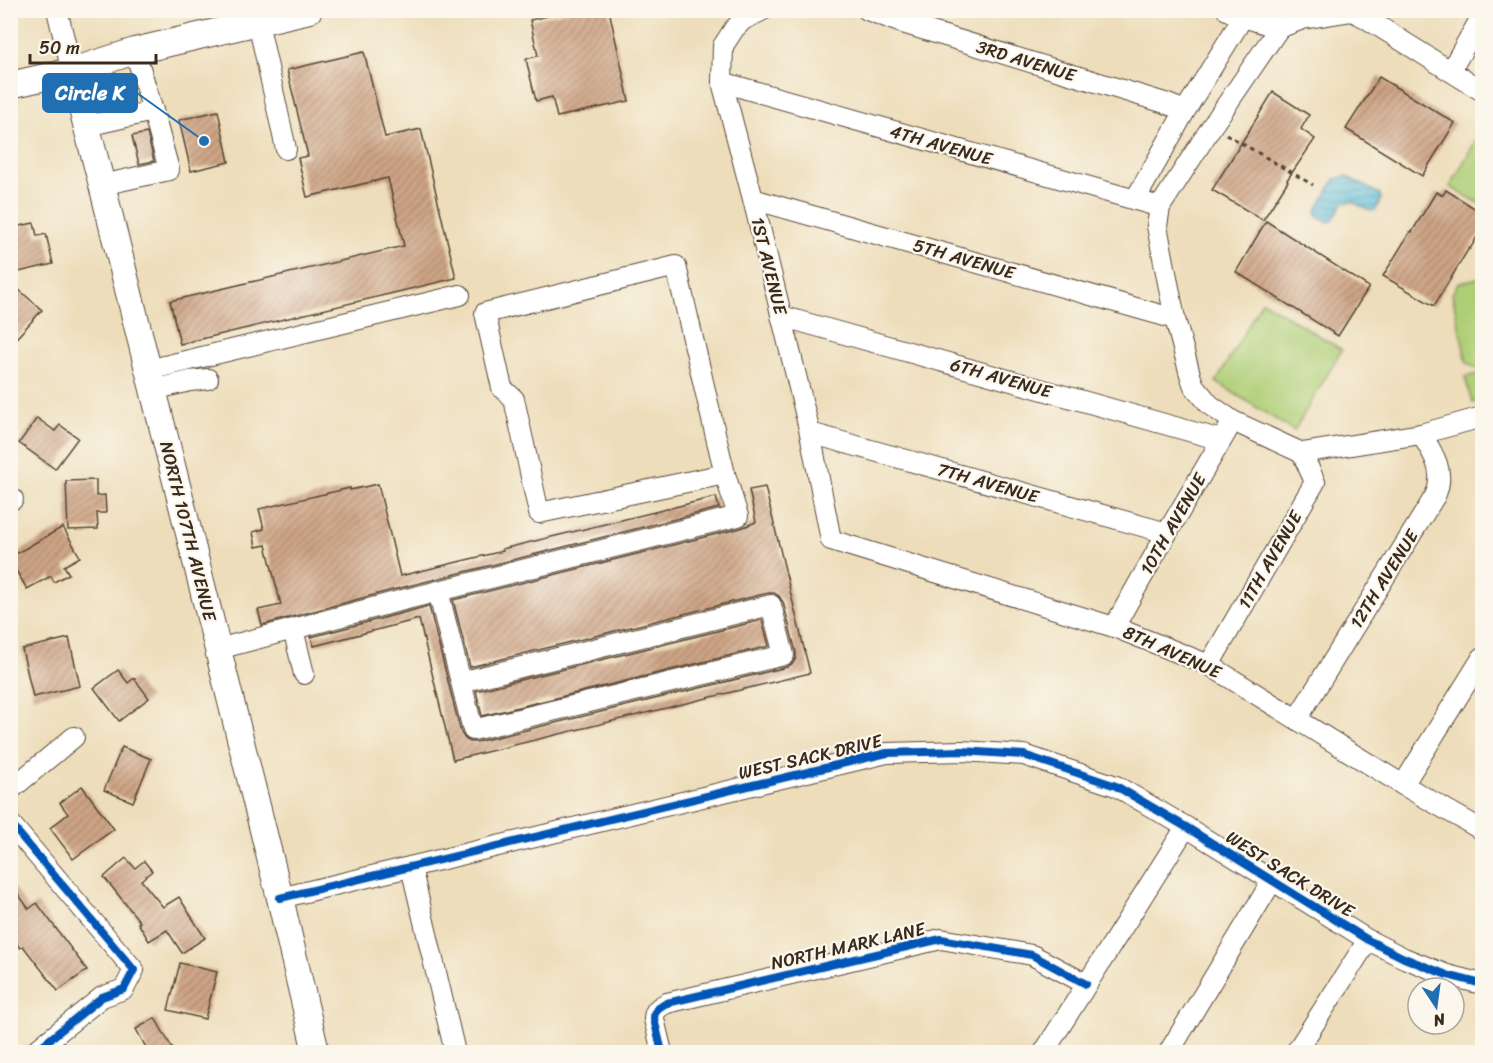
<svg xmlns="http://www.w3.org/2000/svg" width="1493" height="1063" font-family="Sriracha,sans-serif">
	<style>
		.pitch { fill: #aece76; stroke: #747c4a; stroke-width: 1.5 }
		.water { fill: url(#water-rules); stroke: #4b737c; stroke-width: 1.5 }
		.building { fill: url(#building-hatch) }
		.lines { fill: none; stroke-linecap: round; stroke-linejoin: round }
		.minor-casing { stroke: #564535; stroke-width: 22 }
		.major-casing { stroke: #564535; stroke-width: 28 }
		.path { stroke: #564535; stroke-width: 3; stroke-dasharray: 4.5 4.5; stroke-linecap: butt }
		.minor { stroke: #fff; stroke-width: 20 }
		.major { stroke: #fff; stroke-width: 26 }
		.cycleway-casing { stroke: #fbf7ec; stroke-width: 11 }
		.cycleway { stroke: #0057b8; stroke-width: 8 }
		.labels { text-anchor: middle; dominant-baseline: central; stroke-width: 4.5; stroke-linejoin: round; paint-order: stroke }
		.street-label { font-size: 18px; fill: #3b2a1e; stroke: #fbf7ec }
		.leader { fill: none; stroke: #1f6fb2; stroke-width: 2 }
		.callout-dot { fill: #1f6fb2; stroke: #fbf7ec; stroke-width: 2 }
		.callout { fill: #1f6fb2; stroke: #1f6fb2; stroke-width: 2 }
		.callout-label { font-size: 20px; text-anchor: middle; font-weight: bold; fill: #fff }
	</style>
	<defs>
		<pattern id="water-rules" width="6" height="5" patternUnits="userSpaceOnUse" patternTransform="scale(1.5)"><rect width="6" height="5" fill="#5bbcda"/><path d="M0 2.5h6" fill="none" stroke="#4c99b0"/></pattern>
		<pattern id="building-hatch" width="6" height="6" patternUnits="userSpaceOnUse" patternTransform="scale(1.5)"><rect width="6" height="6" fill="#cea485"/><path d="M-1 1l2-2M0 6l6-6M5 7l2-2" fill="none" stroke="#a8866c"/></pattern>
	</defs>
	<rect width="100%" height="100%" fill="#fbf7ec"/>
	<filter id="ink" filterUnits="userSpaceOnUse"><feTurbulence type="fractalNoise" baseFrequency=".0167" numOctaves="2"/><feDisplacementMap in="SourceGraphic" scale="12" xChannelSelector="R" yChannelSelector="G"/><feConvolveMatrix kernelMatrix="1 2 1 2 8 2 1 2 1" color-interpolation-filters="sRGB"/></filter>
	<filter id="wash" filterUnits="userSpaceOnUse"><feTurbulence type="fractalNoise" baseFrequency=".008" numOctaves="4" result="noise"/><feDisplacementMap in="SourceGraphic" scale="24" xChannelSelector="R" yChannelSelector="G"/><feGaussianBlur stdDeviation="1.35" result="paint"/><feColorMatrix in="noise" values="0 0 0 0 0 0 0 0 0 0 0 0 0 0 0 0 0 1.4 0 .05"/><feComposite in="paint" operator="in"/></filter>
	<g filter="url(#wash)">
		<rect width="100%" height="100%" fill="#edddba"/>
		<g class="pitch">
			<path d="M1477,138L1482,141V205L1450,187Z"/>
			<path d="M1482,277V371L1467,363L1452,294L1458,283Z"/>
			<path d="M1262,301L1342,350L1294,431L1216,382Z"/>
			<path d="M1482,373V400L1472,403L1465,377Z"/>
		</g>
		<path class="water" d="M1346,176L1380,194L1381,200L1375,210L1370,211L1353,202L1343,203L1333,220L1329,222L1318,217L1316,211L1335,179Z"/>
		<g id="blocks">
			<g class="building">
				<path d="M573,10H609L629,101L557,117L552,97L536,101L526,59L538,56L530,20Z"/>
				<path d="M364,52L385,137L421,129L456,278L180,344L170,301L404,246L388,178L307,197L298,158L308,156L287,70Z"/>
				<path d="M1379,77L1455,123L1422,176L1346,129Z"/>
				<path d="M1273,92L1309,115L1301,129L1315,139L1287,180L1288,181L1263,220L1212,190Z"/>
				<path d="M218,111L229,162L191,171L179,120Z"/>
				<path d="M147,133L154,161L139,164L132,136Z"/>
				<path d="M1446,190L1482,213V228L1470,249L1469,248L1434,306L1383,276L1410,232H1412L1436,192L1443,195Z"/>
				<path d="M1266,221L1369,287L1338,336L1236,272Z"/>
				<path d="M34,223L37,236L46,234L53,264L10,274V228Z"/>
				<path d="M10,282L42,310L10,345Z"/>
				<path d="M37,418L55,431L60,425L78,438L55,469L19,443Z"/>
				<path d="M96,480V496L105,495L106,513H97L98,529L68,530L66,481Z"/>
				<path d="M378,484L400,576L503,551L502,549L716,497L719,508L392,590L262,625L258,610L281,605L266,545L256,547L253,532L264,529L259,509L350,488V490Z"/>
				<path d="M765,487L810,673L453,760L419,619L314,646L311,637L429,606L461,733L465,739L470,742H476L787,667L793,663L796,658V652L783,602L779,596L774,593H768L470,667L453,600L741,528L756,522L749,490Z"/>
				<path d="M63,527L80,557L64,566L69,574L54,582L51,576L27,589L10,560V557Z"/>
				<path d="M762,620L769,646L482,716L476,691Z"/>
				<path d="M69,638L80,686L33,697L22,649Z"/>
				<path d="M118,670L128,683L134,678L149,698L119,721L94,688Z"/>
				<path d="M122,747L151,759L133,802L104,790Z"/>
				<path d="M82,786L114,829L73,859L50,828L68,814L60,803Z"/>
				<path d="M126,858L135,868L144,861L152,871L141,880L163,907L179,897L205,938L182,953L167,930L149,941L138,923L140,922L104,877Z"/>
				<path d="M10,883L29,909L37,903L87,970L58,991L23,946L20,948L10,935Z"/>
				<path d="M180,963L217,972L205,1019L168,1010Z"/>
				<path d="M155,1018L175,1053H149L136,1029Z"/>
			</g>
		</g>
	</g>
	<g filter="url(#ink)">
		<use href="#blocks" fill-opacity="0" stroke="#564535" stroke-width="1.5"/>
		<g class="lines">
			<defs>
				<g id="minor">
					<path d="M57,10L72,71"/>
					<path d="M763,10L743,20L734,29L723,46L722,82L753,199L810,433L831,540L1114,627L1209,665L1403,785L1482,830"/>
					<path d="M867,10L899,22L1165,103L1185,111"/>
					<path d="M1227,10L1243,17L1279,28"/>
					<path d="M258,22L286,149"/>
					<path d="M1451,70L1482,16"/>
					<path d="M722,82L1160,207"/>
					<path d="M1482,91L1364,17L1352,11L1303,19L1279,28L1212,126L1160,207L1157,226L1175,319L1191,378L1194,386L1210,405L1233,421L1302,453L1421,434L1482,417"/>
					<path d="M86,126L153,111"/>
					<path d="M102,185L169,170L153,111L135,51"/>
					<path d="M753,199L1175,319"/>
					<path d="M1135,200L1185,111L1243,17"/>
					<path d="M781,316L1221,440"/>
					<path d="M148,370L460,295"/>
					<path d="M153,390L190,381L208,379"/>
					<path d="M810,433L1167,533"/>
					<path d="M10,500L13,499"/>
					<path d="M438,591L473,730L784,655L771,605L461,682"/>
					<path d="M1114,627L1167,533L1227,431"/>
					<path d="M293,629L304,674"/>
					<path d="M218,649L395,602L738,516L725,474L716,437L676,266L485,313L502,388L514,399L539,513L725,474"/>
					<path d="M1209,665L1315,482L1302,453"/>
					<path d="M1297,719L1435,496C1446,473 1434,454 1421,434"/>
					<path d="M1403,785L1482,658"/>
					<path d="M10,790L74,737"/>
					<path d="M10,823L134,970L124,989L102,997L34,1052"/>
					<path d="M411,867L455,1052"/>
					<path d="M280,898L887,753L962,751L1024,755L1116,786L1186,827L1368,940L1404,958L1447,975L1482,984"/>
					<path d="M662,1052L654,1019C654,1010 659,1007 667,1003L941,939L1032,955L1086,984"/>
					<path d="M1044,1052L1186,827"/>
					<path d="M1169,1052L1272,881"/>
					<path d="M1296,1052L1368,940"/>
				</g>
				<g id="major">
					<path d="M72,71L102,185L280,898L316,1052"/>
					<path d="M10,85L72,71L135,51L309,10"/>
				</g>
			</defs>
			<use href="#minor" class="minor-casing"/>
			<use href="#major" class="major-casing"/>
			<path class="path" d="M1226,134L1313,185"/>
			<use href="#minor" class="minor"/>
			<use href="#major" class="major"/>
			<defs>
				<g id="cycleway">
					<path d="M10,823L134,970L124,989L102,997L34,1052"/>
					<path d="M280,898L887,753L962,751L1024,755L1116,786L1186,827L1368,940L1404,958L1447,975L1482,984"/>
					<path d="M662,1052L654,1019C654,1010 659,1007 667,1003L941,939L1032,955L1086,984"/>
				</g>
			</defs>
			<use href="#cycleway" class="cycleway-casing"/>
			<use href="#cycleway" class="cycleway"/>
		</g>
	</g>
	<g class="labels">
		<g class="street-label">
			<text transform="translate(1026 61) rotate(17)">3RD AVENUE</text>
			<text transform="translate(941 145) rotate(16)">4TH AVENUE</text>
			<text transform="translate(964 259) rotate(16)">5TH AVENUE</text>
			<text transform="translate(769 266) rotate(76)">1ST AVENUE</text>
			<text transform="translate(1001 378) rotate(16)">6TH AVENUE</text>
			<text transform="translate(988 483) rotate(16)">7TH AVENUE</text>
			<text transform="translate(1173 524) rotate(-60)">10TH AVENUE</text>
			<text transform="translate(188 531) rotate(76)">NORTH 107TH AVENUE</text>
			<text transform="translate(1270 560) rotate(-60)">11TH AVENUE</text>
			<text transform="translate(1384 579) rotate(-58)">12TH AVENUE</text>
			<text transform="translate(1172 652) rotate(24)">8TH AVENUE</text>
			<text transform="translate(810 757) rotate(-13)">WEST SACK DRIVE</text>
			<text transform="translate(1290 874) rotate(32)">WEST SACK DRIVE</text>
			<text transform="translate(848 946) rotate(-13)">NORTH MARK LANE</text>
		</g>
	</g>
	<path class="leader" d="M204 141L137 93"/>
	<circle class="callout-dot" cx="204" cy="141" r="6"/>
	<rect class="callout" x="43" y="74" width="94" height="38" rx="6"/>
	<g class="callout-label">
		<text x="90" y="100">Circle K</text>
	</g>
	<rect width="1493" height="1063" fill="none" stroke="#fbf7ec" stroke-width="36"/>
	<g transform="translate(1436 1006) rotate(167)"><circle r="28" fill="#fbf7ec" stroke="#aea59a" stroke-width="1.5"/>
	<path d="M0-4.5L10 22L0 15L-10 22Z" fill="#1f6fb2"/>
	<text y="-9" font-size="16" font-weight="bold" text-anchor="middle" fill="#3b2a1e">N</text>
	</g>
	<path d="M30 54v9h126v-9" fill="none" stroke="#3b2a1e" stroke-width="3"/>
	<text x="39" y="54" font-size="18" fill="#3b2a1e" stroke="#fbf7ec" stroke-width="4.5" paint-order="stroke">50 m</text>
</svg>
